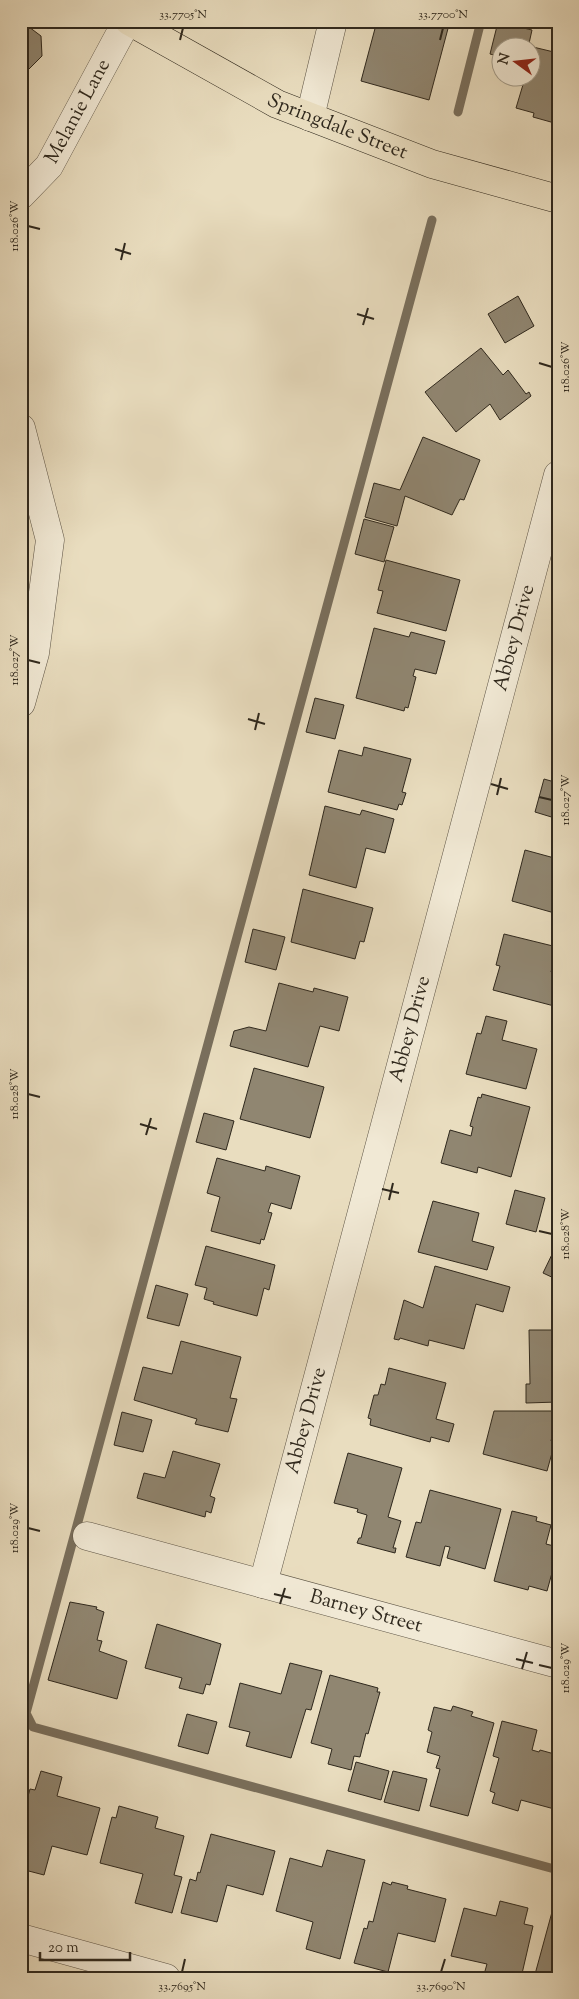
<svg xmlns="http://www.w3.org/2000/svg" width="579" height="1999" font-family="'Sorts Mill Goudy',serif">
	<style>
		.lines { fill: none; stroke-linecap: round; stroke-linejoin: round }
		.stream { stroke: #796f5d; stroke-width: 9 }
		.building { fill: #908671; stroke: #2f281d }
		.minor-casing { stroke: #5e5546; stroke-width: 29 }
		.major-casing { stroke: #2f281d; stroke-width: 29 }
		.minor { stroke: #f1e9d5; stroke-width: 28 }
		.major { stroke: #e9ddbf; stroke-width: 28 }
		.ticks { fill: none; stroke: #2f281d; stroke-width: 2 }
		.labels { text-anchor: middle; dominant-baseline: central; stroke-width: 5; stroke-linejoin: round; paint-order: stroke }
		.street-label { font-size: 20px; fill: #2f281d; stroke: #f1e9d5 }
		.neatline { fill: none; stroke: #2f281d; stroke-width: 2 }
		.ticks-label { font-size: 12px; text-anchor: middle; fill: #2f281d }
	</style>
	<rect width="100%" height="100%" fill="#e9ddbf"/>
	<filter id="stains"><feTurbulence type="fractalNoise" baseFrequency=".004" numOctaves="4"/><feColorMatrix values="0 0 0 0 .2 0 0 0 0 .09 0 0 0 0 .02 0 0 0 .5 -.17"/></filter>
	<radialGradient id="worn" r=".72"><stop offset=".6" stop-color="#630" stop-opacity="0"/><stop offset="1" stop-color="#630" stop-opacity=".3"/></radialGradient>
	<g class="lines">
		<g class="stream">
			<path d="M458,112L481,21"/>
			<path d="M432,220L26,1713L33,1727L558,1870"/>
		</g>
	</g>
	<g class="building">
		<path d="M21,21L41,36L42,56L21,77Z"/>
		<path d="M377,21H450L429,100L361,81Z"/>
		<path d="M498,22L532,30L528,48H502V57L490,54Z"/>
		<path d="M533,47L558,53V124L533,117L534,113L516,108L525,78H532Z"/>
		<path d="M518,296L534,326L505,343L488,314Z"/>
		<path d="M481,348L503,375L508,370L526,394L529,392L531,396L500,420L490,404L456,432L425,392Z"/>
		<path d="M423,437L480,460L464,500L460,499L452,515L405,496L397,526L365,517L374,483L400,490Z"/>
		<path d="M364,519L394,527L384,562L355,554Z"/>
		<path d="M386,560L460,580L446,631L377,613L383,591L378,590Z"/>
		<path d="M374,628L409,637L411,632L445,641L436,674L415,669L413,676L416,677L408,708L405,707L404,711L356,698Z"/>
		<path d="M315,698L344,705L335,739L306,732Z"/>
		<path d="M364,747L411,759L402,792L406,793L402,805L399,804L397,810L328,792L339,750L362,756Z"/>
		<path d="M544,779L558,783V819L535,812Z"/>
		<path d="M325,806L360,815L362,810L394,819L385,853L366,848L356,888L309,875Z"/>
		<path d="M525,850L558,859V914L512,901Z"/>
		<path d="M303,889L373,908L364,942L360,941L355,959L291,942Z"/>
		<path d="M253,929L285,937L276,970L245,962Z"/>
		<path d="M504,934L557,947L551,972L558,974V1007L493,990L500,966L496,965Z"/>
		<path d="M279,983L313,992L314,988L348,997L339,1031L320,1026L308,1067L230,1046L234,1031L249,1027L266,1031Z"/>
		<path d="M486,1016L507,1021L502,1040L537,1049L526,1089L466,1074L477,1033L481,1034Z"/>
		<path d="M558,1030V1050L553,1049Z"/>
		<path d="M254,1068L324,1087L310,1138L240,1119Z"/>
		<path d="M482,1094L530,1107L511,1177L478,1167L477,1173L441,1163L450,1130L471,1136L473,1127L470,1126L478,1097L481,1098Z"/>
		<path d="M204,1113L234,1121L226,1150L196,1142Z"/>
		<path d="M217,1158L265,1171L266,1166L300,1176L291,1209L271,1203L268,1212L272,1213L264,1240L261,1239L260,1244L211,1231L220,1197L207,1193Z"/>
		<path d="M515,1190L545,1198L536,1232L506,1224Z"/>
		<path d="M433,1201L479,1213L472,1241L494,1247L487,1270L418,1252Z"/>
		<path d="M558,1242V1280L543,1273Z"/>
		<path d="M206,1246L275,1265L269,1290L264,1288L257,1316L213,1304L214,1302L204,1299L207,1288L195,1285Z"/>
		<path d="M435,1266L510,1287L503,1312L476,1304L464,1349L429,1340L428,1346L400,1338L399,1340L394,1339L404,1300L423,1308Z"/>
		<path d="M156,1285L188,1294L179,1326L147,1318Z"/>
		<path d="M529,1330H558V1402L526,1403V1384H530Z"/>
		<path d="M181,1341L241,1357L230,1398L237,1399L228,1432L195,1424L197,1419L134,1400L143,1367L172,1374Z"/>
		<path d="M389,1368L446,1383L436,1419L454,1424L449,1442L431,1437L430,1442L370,1425L371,1419L368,1418L374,1395H378L381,1384L385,1385Z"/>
		<path d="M494,1411H558L551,1441L555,1442L547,1471L483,1454Z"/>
		<path d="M122,1412L152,1420L143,1452L114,1445Z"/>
		<path d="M173,1451L220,1464L210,1496L215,1498L211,1513L206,1511L205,1517L137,1498L144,1473L165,1478Z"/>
		<path d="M348,1453L402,1468L388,1517L401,1521L393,1548H396L395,1553L357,1543L359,1538H361L367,1515L357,1512L358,1509L334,1503Z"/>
		<path d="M430,1490L501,1509L485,1569L447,1558L450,1547L445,1546L440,1566L406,1557L416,1522L421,1523Z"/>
		<path d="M512,1511L537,1517L536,1521L551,1525L546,1544L558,1547V1551L547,1591L529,1586L528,1590L494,1581Z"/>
		<path d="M70,1602L97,1607L96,1609L104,1612L97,1640L102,1641L99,1651L127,1661L117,1699L48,1680Z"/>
		<path d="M157,1624L221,1644L210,1685L206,1684L203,1694L179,1688L182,1678L145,1668Z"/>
		<path d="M290,1663L322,1671L311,1710L306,1709L291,1758L246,1746L250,1732L229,1727L240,1683L281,1694Z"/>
		<path d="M330,1675L378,1688L377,1692H380L368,1734L366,1733L360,1757L354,1756L351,1770L328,1764L332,1749L311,1743Z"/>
		<path d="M453,1706L473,1712L471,1716L494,1723L468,1816L430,1806L440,1769L436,1768L440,1756L427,1752L432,1732L428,1730L434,1707L451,1711Z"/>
		<path d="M187,1714L217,1722L208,1754L178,1746Z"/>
		<path d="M502,1721L537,1730L532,1750L539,1752L540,1750L558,1755V1810L521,1800L518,1811L492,1803L495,1793L490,1791L499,1758L493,1756Z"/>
		<path d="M356,1762L389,1771L381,1800L348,1791Z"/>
		<path d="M41,1771L62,1777L57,1796L100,1808L87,1855L52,1846L44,1875L21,1869V1822L30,1789L35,1790Z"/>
		<path d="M393,1771L427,1779L419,1811L384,1802Z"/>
		<path d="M119,1806L158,1817L155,1828L184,1836L174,1875L182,1877L172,1913L135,1903L143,1874L100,1863L112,1817L116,1818Z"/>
		<path d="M211,1834L275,1851L263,1895L227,1885L217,1922L181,1913L190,1879L196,1881L198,1872L200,1873Z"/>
		<path d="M327,1850L365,1860L340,1959L306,1949L313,1922L276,1911L290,1858L322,1867Z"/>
		<path d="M383,1882L391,1885L392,1882L408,1886L407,1889L446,1899L435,1942L398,1933L388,1972L354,1963L364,1928L367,1929L369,1921L373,1922Z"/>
		<path d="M500,1901L528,1908L524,1924L533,1926L521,1978H483L487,1964L451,1956L464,1908L496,1916Z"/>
		<path d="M552,1912L558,1914V1978H534Z"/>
	</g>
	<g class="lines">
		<defs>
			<g id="minor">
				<path d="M310,117L333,21"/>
				<path id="s1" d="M21,195L49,166L127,21"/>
				<path d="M21,428L50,540L35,653L21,703"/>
				<path id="s2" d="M87,1536L558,1664"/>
				<path id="s3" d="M263,1584L558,475"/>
				<path d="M21,1938L166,1978"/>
			</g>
			<g id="major">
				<path id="s4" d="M129,21L277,104L432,164L558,199"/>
			</g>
		</defs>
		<use href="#minor" class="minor-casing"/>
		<use href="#major" class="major-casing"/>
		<use href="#minor" class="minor"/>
		<use href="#major" class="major"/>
	</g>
	<path class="ticks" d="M180,40L183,28M440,40L443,28M28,226L40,229M115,249L131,254M121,260L125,243M357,314L374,319M363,325L368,308M539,363L552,367M28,660L40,663M248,719L265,724M255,730L259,713M491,784L508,789M497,795L501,778M539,797L552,800M28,1094L40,1097M140,1124L157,1129M146,1135L151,1118M382,1189L399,1193M389,1200L393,1183M539,1231L552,1234M28,1528L40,1531M274,1594L291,1598M280,1604L285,1588M516,1659L533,1663M539,1665L552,1668M522,1669L527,1652M182,1972L185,1959M441,1972L445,1959"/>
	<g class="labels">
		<g class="street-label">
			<text stroke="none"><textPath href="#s1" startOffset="102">Melanie Lane</textPath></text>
			<text stroke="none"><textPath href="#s4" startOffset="234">Springdale Street</textPath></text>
			<text stroke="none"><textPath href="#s3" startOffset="979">Abbey Drive</textPath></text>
			<text stroke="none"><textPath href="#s3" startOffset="574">Abbey Drive</textPath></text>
			<text stroke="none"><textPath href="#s3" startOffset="169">Abbey Drive</textPath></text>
			<text stroke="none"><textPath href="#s2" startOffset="289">Barney Street</textPath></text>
		</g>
	</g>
	<rect width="579" height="1999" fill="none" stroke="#e9ddbf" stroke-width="55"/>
	<g transform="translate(516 62) rotate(285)"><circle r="24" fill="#f1e9d5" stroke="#a39c8b"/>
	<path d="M0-4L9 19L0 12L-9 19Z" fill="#8f2418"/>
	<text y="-8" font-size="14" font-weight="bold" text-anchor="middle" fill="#2f281d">N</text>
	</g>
	<path d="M40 1952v8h90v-8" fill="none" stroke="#2f281d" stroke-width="2.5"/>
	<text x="48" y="1952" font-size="15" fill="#2f281d" stroke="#f1e9d5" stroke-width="4" paint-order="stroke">20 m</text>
	<rect x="28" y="28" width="524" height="1944" class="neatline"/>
	<g class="ticks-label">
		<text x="183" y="18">33.7705°N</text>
		<text x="443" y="18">33.7700°N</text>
		<text transform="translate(14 226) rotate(-90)" y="4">118.026°W</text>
		<text transform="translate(565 367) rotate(-90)" y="4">118.026°W</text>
		<text transform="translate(14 660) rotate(-90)" y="4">118.027°W</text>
		<text transform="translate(565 800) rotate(-90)" y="4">118.027°W</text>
		<text transform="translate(14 1094) rotate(-90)" y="4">118.028°W</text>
		<text transform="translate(565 1234) rotate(-90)" y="4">118.028°W</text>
		<text transform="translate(14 1528) rotate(-90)" y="4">118.029°W</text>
		<text transform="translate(565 1668) rotate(-90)" y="4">118.029°W</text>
		<text x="182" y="1990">33.7695°N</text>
		<text x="441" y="1990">33.7690°N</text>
	</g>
	<rect width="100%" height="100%" filter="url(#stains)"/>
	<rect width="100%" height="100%" fill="url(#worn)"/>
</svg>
